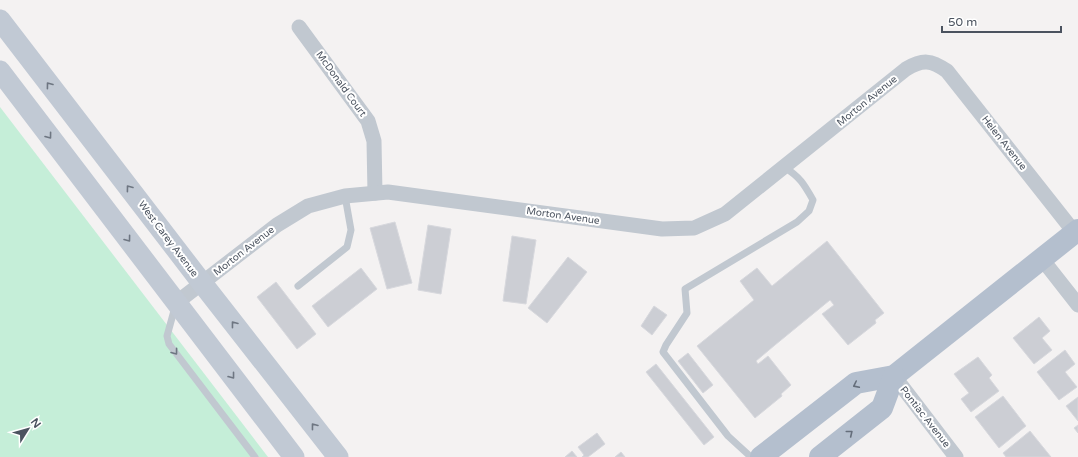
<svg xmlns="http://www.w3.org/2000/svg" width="1078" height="457" font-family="'Varela Round',sans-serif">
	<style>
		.green { fill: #c5eed8 }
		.building { fill: #ccced4; stroke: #d7d8dd }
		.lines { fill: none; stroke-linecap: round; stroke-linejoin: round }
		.service { stroke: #c1c8d0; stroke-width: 7 }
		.minor { stroke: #c1c8d0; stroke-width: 15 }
		.secondary { stroke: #c1c9d4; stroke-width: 21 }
		.primary { stroke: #b4bfce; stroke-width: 22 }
		.oneway { stroke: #6e7682 }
		.oneway2 { stroke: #6e7681 }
		.oneway3 { stroke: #656e7b }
		.labels { text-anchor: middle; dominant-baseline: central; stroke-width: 4; stroke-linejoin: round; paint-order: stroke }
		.street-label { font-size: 10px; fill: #4b535f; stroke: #fff }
	</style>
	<rect width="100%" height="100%" fill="#f4f2f2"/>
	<path class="green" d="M0,107L268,457H0Z"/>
	<g class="building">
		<path d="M395,222L412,283L387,289L370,228Z"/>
		<path d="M428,225L451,229L441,294L418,290Z"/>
		<path d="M512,236L536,240L526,304L503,301Z"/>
		<path d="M827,241L884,313L875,320L876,323L848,345L822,314L834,305L830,300L775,345L756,361L758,364L768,356L791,385L781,394L782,396L755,418L697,346L754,300L740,281L757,268L772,286Z"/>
		<path d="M568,257L587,272L547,323L528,308Z"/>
		<path d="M361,268L377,289L328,327L312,306Z"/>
		<path d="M276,282L316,334L297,349L257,297Z"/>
		<path d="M654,306L667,315L652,335L641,326Z"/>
		<path d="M1039,317L1050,331L1042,338L1052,350L1034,364L1013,338Z"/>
		<path d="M1065,350L1075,364L1065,372L1077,387L1059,400L1037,372Z"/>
		<path d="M688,353L713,385L703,393L678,361Z"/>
		<path d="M978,357L992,375L989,378L999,391L971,412L961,399L969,393L954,374Z"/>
		<path d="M656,364L714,437L704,445L646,372Z"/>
		<path d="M1003,396L1026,426L999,448L975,417Z"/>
		<path d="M1078,397V421L1066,406Z"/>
		<path d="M1078,425V433L1074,428Z"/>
		<path d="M1030,431L1051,457H1006L1003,453Z"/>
		<path d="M597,433L605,444L588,457H582L584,455L578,447Z"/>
		<path d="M572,451L577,457H565Z"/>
		<path d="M621,452L625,457H615Z"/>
	</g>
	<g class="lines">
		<g class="service">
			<path d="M298,286L347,247L351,230L345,196"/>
			<path d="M175,307L167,336L169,344L255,457"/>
			<path d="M751,457L728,436L663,352L666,345L687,313L685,289L797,222L809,211L813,200C804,184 800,177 784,167"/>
		</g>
		<g class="minor">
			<path d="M299,27L368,121L374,141L375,193"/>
			<path d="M1042,259L1078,305"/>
			<path d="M176,303L277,225L308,206L345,196L388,192L662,229L694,228L725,214L906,69C923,59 931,60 947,71L1075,233"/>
			<path d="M894,376L956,457"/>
		</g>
		<g class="secondary">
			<path d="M0,20L202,283L338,457"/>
			<path d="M0,71L294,457"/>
		</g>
		<g class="primary">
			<path d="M761,457L856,383L894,376L1078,230"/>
			<path d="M820,457L882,408L894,376"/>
		</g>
	</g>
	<defs><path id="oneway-chevron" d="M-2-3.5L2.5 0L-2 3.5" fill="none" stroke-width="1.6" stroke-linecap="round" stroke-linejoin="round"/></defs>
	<g class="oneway">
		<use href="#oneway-chevron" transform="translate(49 85) rotate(-127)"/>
		<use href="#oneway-chevron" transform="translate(49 136) rotate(53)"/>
		<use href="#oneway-chevron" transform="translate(129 188) rotate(-127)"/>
		<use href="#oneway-chevron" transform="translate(128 239) rotate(53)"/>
		<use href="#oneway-chevron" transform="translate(234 324) rotate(-128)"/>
		<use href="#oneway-chevron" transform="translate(232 376) rotate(52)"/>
		<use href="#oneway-chevron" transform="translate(314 426) rotate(-128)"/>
	</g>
	<use class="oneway2" href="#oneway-chevron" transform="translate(175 352) rotate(53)"/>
	<g class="oneway3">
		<use href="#oneway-chevron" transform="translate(856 385) rotate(154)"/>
		<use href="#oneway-chevron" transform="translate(850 433) rotate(-39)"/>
	</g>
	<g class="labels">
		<g class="street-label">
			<text transform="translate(341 84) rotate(54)">McDonald Court</text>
			<text transform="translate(867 101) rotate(-39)">Morton Avenue</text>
			<text transform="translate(1004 143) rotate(52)">Helen Avenue</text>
			<text transform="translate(563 216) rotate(8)">Morton Avenue</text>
			<text transform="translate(168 239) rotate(53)">West Carey Avenue</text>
			<text transform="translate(244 251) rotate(-38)">Morton Avenue</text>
			<text transform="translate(925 417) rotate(52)">Pontiac Avenue</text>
		</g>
	</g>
	<g transform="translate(28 429) rotate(53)" stroke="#ffffff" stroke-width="3" paint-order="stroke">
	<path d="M0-3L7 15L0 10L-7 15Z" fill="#4b535f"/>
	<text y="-6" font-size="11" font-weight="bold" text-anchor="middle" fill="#4b535f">N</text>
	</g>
	<path d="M942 26v6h119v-6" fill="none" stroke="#4b535f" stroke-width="2"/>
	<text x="948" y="26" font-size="12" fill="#4b535f" stroke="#ffffff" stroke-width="3" paint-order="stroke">50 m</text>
</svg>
